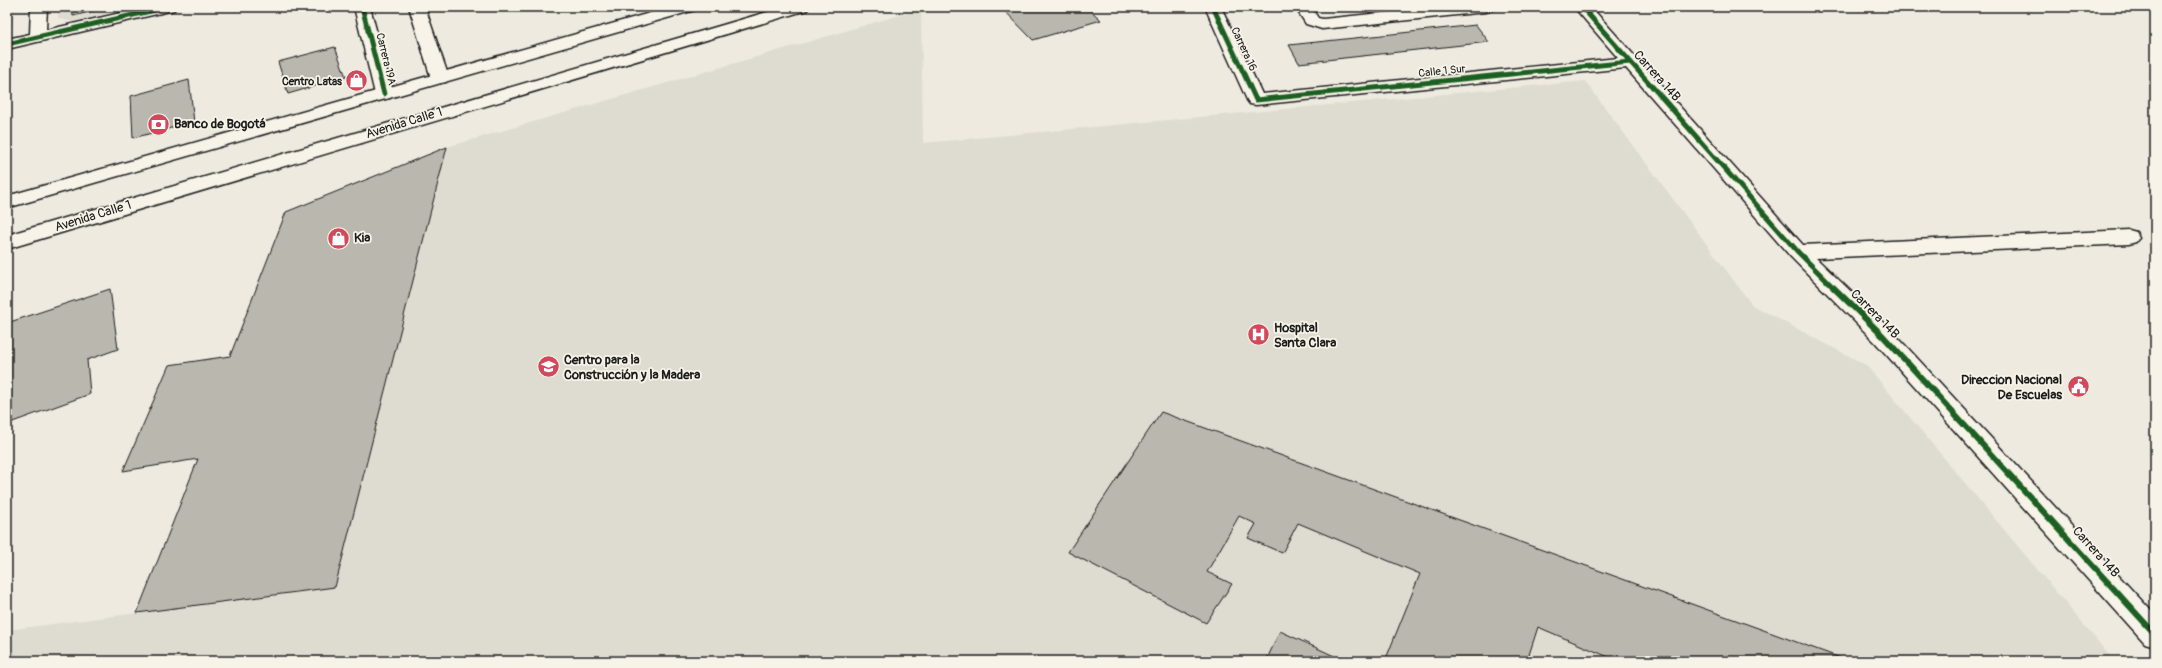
<svg xmlns="http://www.w3.org/2000/svg" width="2162" height="668" font-family="Pangolin,sans-serif">
	<style>
		.built { fill: #dedbd1 }
		.building { fill: #bab7af; stroke: #1c1c1c }
		.lines { fill: none; stroke-linecap: round; stroke-linejoin: round }
		.lane-casing { stroke: #1c1c1c; stroke-width: 3 }
		.street-casing { stroke: #1c1c1c; stroke-width: 3 }
		.secondary-casing { stroke: #1c1c1c; stroke-width: 3 }
		.lane { fill: #f7f3e8; fill-rule: evenodd }
		.street { fill: #f7f3e8; fill-rule: evenodd }
		.secondary { fill: #f7f3e8; fill-rule: evenodd }
		.cycleway-far1-casing { stroke: #f7f3e8; stroke-width: 7 }
		.cycleway-casing { stroke: #f7f3e8; stroke-width: 9 }
		.cycleway-far1 { stroke: #1b5e20; stroke-width: 5 }
		.cycleway { stroke: #1b5e20; stroke-width: 6 }
		.labels { text-anchor: middle; dominant-baseline: central; stroke-width: 3.5; stroke-linejoin: round; paint-order: stroke }
		.far-street-label { font-size: 11px; fill: #1c1c1c; stroke: #f7f3e8 }
		.far-poi-label { font-size: 11px; font-weight: bold; fill: #1c1c1c; stroke: #f7f3e8; text-anchor: end }
		.street-label { font-size: 13px; fill: #1c1c1c; stroke: #f7f3e8 }
		.poi-label { font-size: 13px; font-weight: bold; fill: #1c1c1c; stroke: #f7f3e8; text-anchor: start }
	</style>
	<rect width="100%" height="100%" fill="#eeeae0"/>
	<filter id="ink" filterUnits="userSpaceOnUse"><feTurbulence type="fractalNoise" baseFrequency=".025" numOctaves="2"/><feDisplacementMap in="SourceGraphic" scale="8" xChannelSelector="R" yChannelSelector="G"/><feConvolveMatrix kernelMatrix="1 2 1 2 8 2 1 2 1" color-interpolation-filters="sRGB"/></filter>
	<g filter="url(#ink)">
		<g class="built">
			<path d="M7,7H14L13,24L7,32Z"/>
			<path d="M58,7H134L72,22L58,18Z"/>
			<path d="M921,9L923,143L1585,81L1752,305L1866,365L2114,661H7V630L335,587L447,147Z"/>
		</g>
		<g class="building">
			<path d="M72,7H110L73,16Z"/>
			<path d="M1001,7H1087L1101,20L1033,40Z"/>
			<path d="M1476,25L1489,42L1299,63L1289,45Z"/>
			<path d="M335,47L346,77L288,94L278,62Z"/>
			<path d="M189,80L194,122L133,138L131,96Z"/>
			<path d="M447,147L335,587L137,613L198,459L123,471L169,365L230,356L286,212Z"/>
			<path d="M110,289L118,349L87,360L90,394L7,424V323Z"/>
			<path d="M1161,412L1849,661H1618L1538,627L1527,661H1385L1420,574L1298,523L1282,553L1248,538L1256,524L1239,516L1207,572L1232,584L1206,623L1068,552Z"/>
			<path d="M1280,631L1345,661H1266Z"/>
		</g>
		<g class="lines">
			<defs>
				<path id="lane" d="M1295,7H1311L1318,18L1323,19L1439,7H1494L1492,10L1486,12L1322,29L1306,24Z"/>
				<g id="street">
					<path d="M31,7H47L46,30L147,7H176L174,10L7,49V39L30,34Z"/>
					<path d="M354,7H370L393,94L390,98L384,99L378,98L375,94Z"/>
					<path d="M409,7H425L449,78L446,82L440,83L434,82L431,78Z"/>
					<path d="M1205,7H1221L1262,94L1618,58L1574,7H1591L1803,245L2129,230L2136,232L2139,237L2136,242L2129,244L1816,258L1891,330L2155,615V646L2145,643L1875,342L1791,257L1626,68L1256,105L1250,104L1247,100Z"/>
				</g>
				<g id="secondary">
					<path d="M671,7H697L695,10L7,208V196Z"/>
					<path d="M784,7H809L807,10L7,249V235Z"/>
				</g>
			</defs>
			<use href="#lane" class="lane-casing"/>
			<use href="#street" class="street-casing"/>
			<use href="#secondary" class="secondary-casing"/>
			<use href="#lane" class="lane"/>
			<use href="#street" class="street"/>
			<use href="#secondary" class="secondary"/>
			<defs>
				<g id="cycleway-far1">
					<path d="M362,7L384,94"/>
					<path d="M1213,7L1256,100L1630,62"/>
					<path d="M1582,7L1798,252L1834,288"/>
					<path d="M7,44L168,7"/>
				</g>
				<path id="cycleway" d="M1833,287L1883,336L2155,634"/>
			</defs>
			<use href="#cycleway-far1" class="cycleway-far1-casing"/>
			<use href="#cycleway" class="cycleway-casing"/>
			<use href="#cycleway-far1" class="cycleway-far1"/>
			<use href="#cycleway" class="cycleway"/>
		</g>
	</g>
	<defs>
		<symbol id="shop-disc" viewBox="-11 -11 22 22"><circle r="9.5" fill="#d1495b" stroke="#f7f3e8"/><path d="M-5-2.5h2.3a2.7 3.5 0 0 1 5.4 0H5L5.5 6h-11ZM-1.5-2.5h3a1.5 2.3 0 0 0-3 0Z" fill="#fff"/></symbol>
		<symbol id="bank-disc" viewBox="-11 -11 22 22"><circle r="9.5" fill="#d1495b" stroke="#f7f3e8"/><path d="M-6-4H6V4H-6ZM0-2.3a2.3 2.3 0 1 0 0 4.6a2.3 2.3 0 1 0 0-4.6Z" fill="#fff"/></symbol>
		<symbol id="hospital-disc" viewBox="-11 -11 22 22"><circle r="9.5" fill="#d1495b" stroke="#f7f3e8"/><path d="M-5-5h3v3.5h4V-5h3V5h-3V1.5h-4V5h-3Z" fill="#fff"/></symbol>
		<symbol id="university-disc" viewBox="-11 -11 22 22"><circle r="9.5" fill="#d1495b" stroke="#f7f3e8"/><path d="M0-5L7-2L0 1L-7-2ZM-4 1L0 2.5L4 1V4Q0 6-4 4Z" fill="#fff"/></symbol>
		<symbol id="civic-disc" viewBox="-11 -11 22 22"><circle r="9.5" fill="#d1495b" stroke="#f7f3e8"/><path d="M-.6-6.5H3V-4.5H.6V-3L4-1V1h2V6H-6V1h2V-1L-.6-3ZM-1.2 2.5V6h2.4V2.5Z" fill="#fff"/></symbol>
	</defs>
	<g fill-rule="evenodd">
		<use href="#shop-disc" x="344" y="68" width="25" height="25"/>
		<use href="#bank-disc" x="146" y="112" width="25" height="25"/>
		<use href="#shop-disc" x="326" y="226" width="25" height="25"/>
		<use href="#hospital-disc" x="1246" y="322" width="25" height="25"/>
		<use href="#university-disc" x="536" y="354" width="25" height="25"/>
		<use href="#civic-disc" x="2066" y="374" width="25" height="25"/>
	</g>
	<g class="labels">
		<g class="far-street-label">
			<text transform="translate(1244 49) rotate(65)">Carrera 16</text>
			<text transform="translate(386 59) rotate(76)">Carrera 19A</text>
			<text transform="translate(1442 71) rotate(-6)">Calle 1 Sur</text>
		</g>
		<g class="far-poi-label">
			<text x="342" y="81">Centro Latas</text>
		</g>
		<g class="street-label">
			<text transform="translate(1657 76) rotate(48)">Carrera 14B</text>
			<text transform="translate(404 123) rotate(-17)">Avenida Calle 1</text>
			<text transform="translate(93 216) rotate(-17)">Avenida Calle 1</text>
			<text transform="translate(1875 314) rotate(45)">Carrera 14B</text>
			<text transform="translate(2096 552) rotate(48)">Carrera 14B</text>
		</g>
		<g class="poi-label">
			<text x="174" y="124">Banco de Bogotá</text>
			<text x="354" y="238">Kia</text>
			<text x="1274" y="328">Hospital<tspan x="1274" dy="15">Santa Clara</tspan></text>
			<text x="564" y="360">Centro para la<tspan x="564" dy="15">Construcción y la Madera</tspan></text>
			<text x="2062" y="380" text-anchor="end">Direccion Nacional<tspan x="2062" dy="15">De Escuelas</tspan></text>
		</g>
	</g>
	<rect width="2162" height="668" fill="none" stroke="#f7f3e8" stroke-width="24"/>
	<rect x="12" y="12" width="2138" height="644" fill="none" stroke="#1c1c1c" stroke-width="1.5" filter="url(#ink)"/>
</svg>
